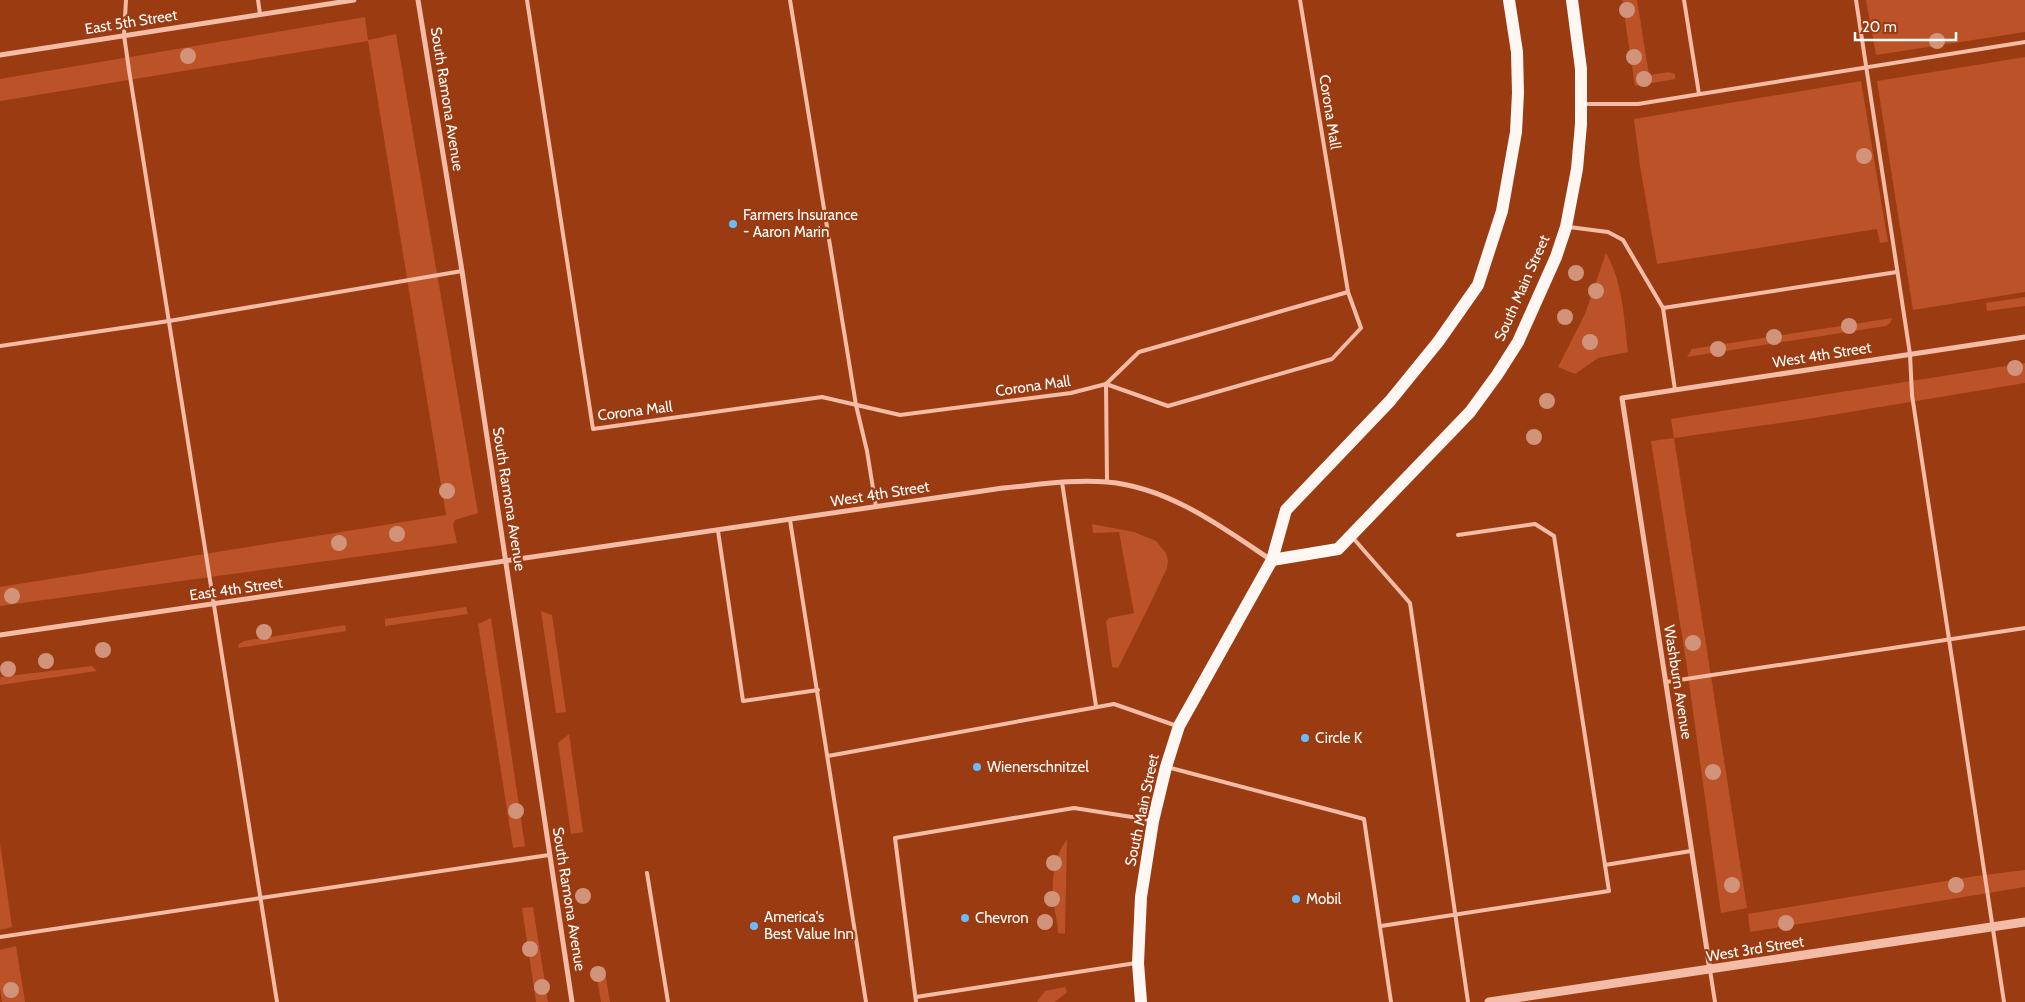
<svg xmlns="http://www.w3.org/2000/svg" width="2025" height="1002" font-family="Cabin,sans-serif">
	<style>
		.green { fill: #bb5228 }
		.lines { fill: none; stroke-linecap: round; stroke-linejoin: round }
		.service { stroke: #f4bca6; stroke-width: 4 }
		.minor { stroke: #f4bca6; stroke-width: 5 }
		.tertiary { stroke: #f4bca6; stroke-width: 9 }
		.primary { stroke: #fff7f3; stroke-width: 12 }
		.tree { fill: #d1947a }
		.poi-dot { fill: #69bcff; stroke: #9b3b12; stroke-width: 2 }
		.labels { text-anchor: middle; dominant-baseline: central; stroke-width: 4.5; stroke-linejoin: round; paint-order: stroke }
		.street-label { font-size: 15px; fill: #fff; stroke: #9b3b12 }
		.poi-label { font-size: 15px; fill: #fff; stroke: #9b3b12; text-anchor: start }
	</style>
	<rect width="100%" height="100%" fill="#9b3b12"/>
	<g class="green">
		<path d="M1622,0H1637L1649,75L1669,72L1675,74V79L1635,86Z"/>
		<path d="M1866,0H2025V32L1876,55Z"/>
		<path d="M365,17L368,40L396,34L478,513L455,520L453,525L457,543L0,606V587L446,515L368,41L0,101V79Z"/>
		<path d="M2025,57V292L1913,310L1877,81Z"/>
		<path d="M1861,81L1888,242L1880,243L1877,229L1657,264L1640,166L1634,119Z"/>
		<path d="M1606,253C1623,283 1624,318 1628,352L1598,358L1575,374L1558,367L1585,314Z"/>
		<path d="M2025,297V306L1987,311L1986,303Z"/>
		<path d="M1892,318L1890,323L1886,326L1687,357L1692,349Z"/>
		<path d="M2025,363V383L1808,419L1674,438L1747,908L1721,913L1686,661L1651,441L1674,438L1671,419Z"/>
		<path d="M1092,524L1134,532L1156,541L1166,553L1168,561L1167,568L1152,600L1118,668L1112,667L1106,621L1109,618L1134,613L1119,532L1093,533Z"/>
		<path d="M466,607L468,614L385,626V619Z"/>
		<path d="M541,611L552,615L566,712L556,713Z"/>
		<path d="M491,618L525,846L513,848L478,624Z"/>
		<path d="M345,625L346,631L238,648L239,644L244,641Z"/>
		<path d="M92,666L97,671L0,685V677Z"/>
		<path d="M569,734L583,832L571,834L558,743Z"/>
		<path d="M1067,840L1065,934L1058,933C1058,922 1055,915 1054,905C1051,885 1053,856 1067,840Z"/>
		<path d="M0,843L12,927L0,930Z"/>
		<path d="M2025,870V887L1750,932L1748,914L1976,876Z"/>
		<path d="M533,907L548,1002H536L522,908Z"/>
		<path d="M16,946L25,1002H2L0,989V950Z"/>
		<path d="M604,966L610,1002H601L596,972Z"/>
		<path d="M1065,987L1067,992L1055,1002H1037L1045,991Z"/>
	</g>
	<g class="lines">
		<g class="service">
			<path d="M126,0L124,35L129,70L277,1002"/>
			<path d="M258,0L260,14"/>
			<path d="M527,0L593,429L822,397L900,415L1071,393L1106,384L1139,352L1348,292"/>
			<path d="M790,0L856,405L867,451L876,507"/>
			<path d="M1684,0L1699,94"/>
			<path d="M1856,0L1910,354L1912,395L2004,1002"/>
			<path d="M1582,104H1638L2025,42"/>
			<path d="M1569,227L1608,232L1623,240L1663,308L1897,272"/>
			<path d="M1663,308L1675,390"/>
			<path d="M0,346L169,321L462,271"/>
			<path d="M1106,384L1168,406L1332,359L1361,328L1348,292L1300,0"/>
			<path d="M1106,384L1107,482"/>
			<path d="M1062,482L1096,706"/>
			<path d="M790,520L866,1002"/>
			<path d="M718,531L743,701L818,690"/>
			<path d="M1353,538L1410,603L1468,1002"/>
			<path d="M1666,682L2025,628"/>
			<path d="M828,756L1114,704L1177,726"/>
			<path d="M1167,767L1364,819L1391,1002"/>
			<path d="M1605,865L1691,851"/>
			<path d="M647,873L668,1002"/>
			<path d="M1381,926L1609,891L1554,536L1535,524L1458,535"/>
			<path d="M0,937L549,855"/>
			<path d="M1710,970L1715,1002"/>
			<path d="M916,997L1136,963"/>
			<path d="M916,1002L895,838L1074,808L1151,820"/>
		</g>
		<g class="minor">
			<path d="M418,0L462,271L572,1002"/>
			<path d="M0,55L354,0"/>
			<path d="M0,635L1003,488C1037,485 1072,479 1107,482C1168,487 1222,527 1271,560"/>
			<path d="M1710,970L1622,398L2025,337"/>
		</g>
		<path class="tertiary" d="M1489,1002L2025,922"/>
		<g class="primary">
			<path d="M1272,560L1338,549L1470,412L1497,375L1518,342L1556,257L1566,227L1577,169L1581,124V69L1572,0"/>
			<path d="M1141,1002L1138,963L1141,897L1153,821L1166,767L1179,726L1272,560L1286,510L1390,401L1438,342L1478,285L1502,211L1516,132L1518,93L1517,52L1509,0"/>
		</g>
	</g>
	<g class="tree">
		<circle cx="1627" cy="10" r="8"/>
		<circle cx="1937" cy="41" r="8"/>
		<circle cx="188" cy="56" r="8"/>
		<circle cx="1634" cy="57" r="8"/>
		<circle cx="1644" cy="79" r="8"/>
		<circle cx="1864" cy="156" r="8"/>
		<circle cx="1576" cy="273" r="8"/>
		<circle cx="1596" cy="291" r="8"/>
		<circle cx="1565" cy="317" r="8"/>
		<circle cx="1849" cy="326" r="8"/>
		<circle cx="1774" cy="337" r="8"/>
		<circle cx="1590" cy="342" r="8"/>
		<circle cx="1718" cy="349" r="8"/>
		<circle cx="2015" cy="368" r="8"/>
		<circle cx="1547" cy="401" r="8"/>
		<circle cx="1534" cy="437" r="8"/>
		<circle cx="447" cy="491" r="8"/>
		<circle cx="397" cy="534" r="8"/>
		<circle cx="339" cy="543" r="8"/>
		<circle cx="12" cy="596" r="8"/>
		<circle cx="264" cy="632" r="8"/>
		<circle cx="1693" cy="643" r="8"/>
		<circle cx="103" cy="650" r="8"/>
		<circle cx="46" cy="661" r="8"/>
		<circle cx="8" cy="669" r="8"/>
		<circle cx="1713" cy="772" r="8"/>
		<circle cx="516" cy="811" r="8"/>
		<circle cx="1054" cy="863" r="8"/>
		<circle cx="1732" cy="885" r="8"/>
		<circle cx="1956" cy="885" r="8"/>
		<circle cx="583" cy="896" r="8"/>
		<circle cx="1052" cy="899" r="8"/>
		<circle cx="1045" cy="922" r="8"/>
		<circle cx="1786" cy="923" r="8"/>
		<circle cx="530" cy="949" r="8"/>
		<circle cx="598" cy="974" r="8"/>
		<circle cx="542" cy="987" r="8"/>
		<circle cx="11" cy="990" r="8"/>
	</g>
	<g class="poi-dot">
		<circle cx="733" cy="224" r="5"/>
		<circle cx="1305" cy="738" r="5"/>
		<circle cx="977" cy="767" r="5"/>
		<circle cx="1296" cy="899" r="5"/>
		<circle cx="965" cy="918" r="5"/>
		<circle cx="754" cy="926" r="5"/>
	</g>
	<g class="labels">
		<g class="street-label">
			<text transform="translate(131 22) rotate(-9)">East 5th Street</text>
			<text transform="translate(447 99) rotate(81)">South Ramona Avenue</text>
			<text transform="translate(1330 112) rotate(81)">Corona Mall</text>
			<text transform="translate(1522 288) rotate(-66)">South Main Street</text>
			<text transform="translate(1822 355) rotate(-9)">West 4th Street</text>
			<text transform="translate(1033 386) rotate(-8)">Corona Mall</text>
			<text transform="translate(635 411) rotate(-7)">Corona Mall</text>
			<text transform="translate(880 494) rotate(-9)">West 4th Street</text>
			<text transform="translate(509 499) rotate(81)">South Ramona Avenue</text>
			<text transform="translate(236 589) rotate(-8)">East 4th Street</text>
			<text transform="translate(1678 682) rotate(81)">Washburn Avenue</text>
			<text transform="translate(1142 810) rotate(-78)">South Main Street</text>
			<text transform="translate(569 899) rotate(81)">South Ramona Avenue</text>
			<text transform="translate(1755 949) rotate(-9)">West 3rd Street</text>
		</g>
		<g class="poi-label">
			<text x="743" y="215">Farmers Insurance<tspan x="743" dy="17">- Aaron Marin</tspan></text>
			<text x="1315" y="738">Circle K</text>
			<text x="987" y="767">Wienerschnitzel</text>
			<text x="1306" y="899">Mobil</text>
			<text x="764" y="917">America's<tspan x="764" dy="17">Best Value Inn</tspan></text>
			<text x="975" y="918">Chevron</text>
		</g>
	</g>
	<path d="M1855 32v8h101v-8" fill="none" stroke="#ffffff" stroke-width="2.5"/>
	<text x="1862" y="32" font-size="15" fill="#ffffff" stroke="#9b3b12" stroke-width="4" paint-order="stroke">20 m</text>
</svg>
